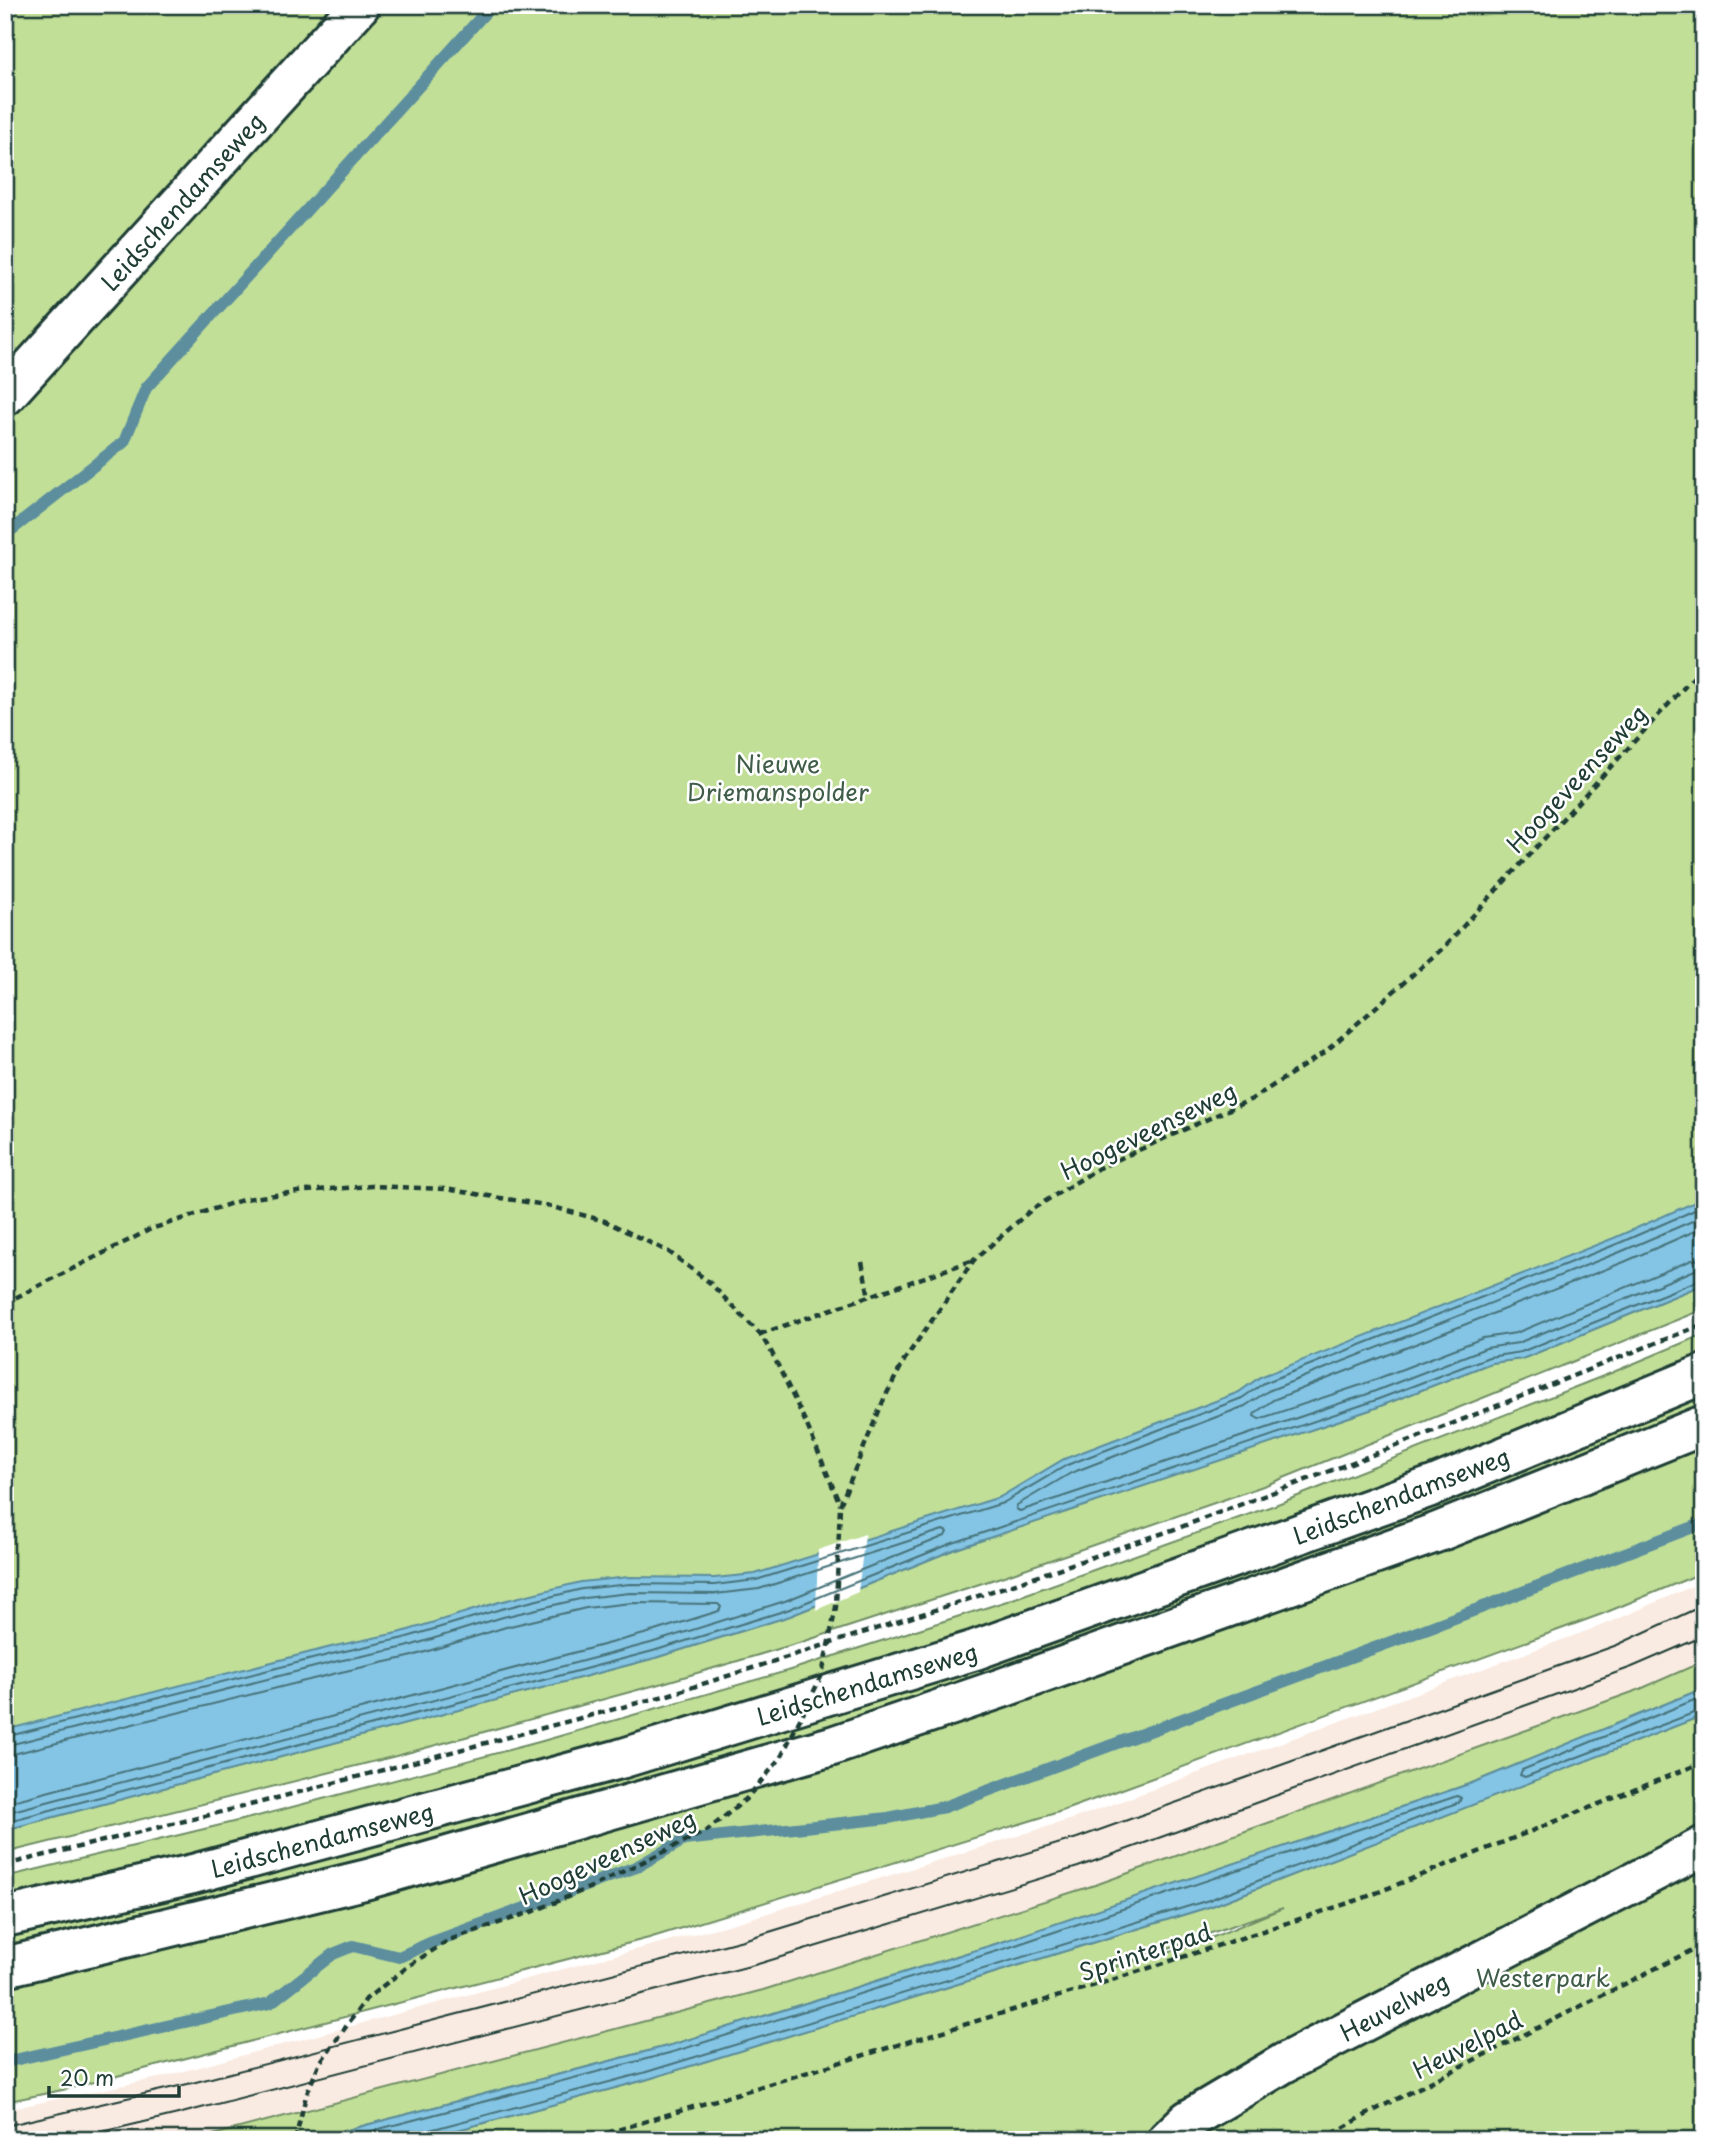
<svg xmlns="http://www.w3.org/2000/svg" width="1709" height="2145" font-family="'Playpen Sans',sans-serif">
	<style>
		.built { fill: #faebe2 }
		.green { fill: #c1df97; stroke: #708e66; stroke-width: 2; fill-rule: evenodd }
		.water { fill: #84c4e4; stroke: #5c8e9e; stroke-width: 2 }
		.pier { fill: #fff }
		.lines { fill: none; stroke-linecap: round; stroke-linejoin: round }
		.shore { stroke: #47737a; stroke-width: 2 }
		.stream { stroke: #5c8e9e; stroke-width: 12 }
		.minor-casing { stroke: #1f3d34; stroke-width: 44 }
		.major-casing { stroke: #1f3d34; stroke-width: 44 }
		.path { stroke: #1f3d34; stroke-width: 4.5; stroke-dasharray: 7 5; stroke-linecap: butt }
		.minor { stroke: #fff; stroke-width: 38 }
		.major { stroke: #fff; stroke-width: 38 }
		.tram { stroke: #1f3d34; stroke-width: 2 }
		.path-bridge { stroke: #1f3d34; stroke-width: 4.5; stroke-dasharray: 7 5; stroke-linecap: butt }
		.labels { text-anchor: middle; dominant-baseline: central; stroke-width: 5; stroke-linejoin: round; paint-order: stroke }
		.street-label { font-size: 24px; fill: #1f3d34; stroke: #fff }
		.park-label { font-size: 24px; fill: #3f5d48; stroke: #fff }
	</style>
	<rect width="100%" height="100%" fill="#fff"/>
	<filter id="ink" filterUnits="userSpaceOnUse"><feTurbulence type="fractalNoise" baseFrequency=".0143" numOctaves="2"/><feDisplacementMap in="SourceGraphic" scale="14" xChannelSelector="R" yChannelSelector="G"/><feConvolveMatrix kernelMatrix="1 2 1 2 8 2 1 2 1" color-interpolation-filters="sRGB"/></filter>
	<g filter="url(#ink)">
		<path class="built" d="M1704,1581V1661L1638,1690L1098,1884L763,1990L194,2140H5V2110L158,2078L742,1921L1072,1819L1611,1622Z"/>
		<g class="green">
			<path d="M5,5H1704V1248L620,1640L5,1785Z"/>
			<path d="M1704,1284V1309L1266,1485L1007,1575L802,1642L663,1683L396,1756L5,1853V1830L655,1658L790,1616L953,1550L1370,1410L1491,1363L1522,1359Z"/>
			<path d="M1704,1334V1360L1547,1425L902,1662L420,1799L5,1903V1877L258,1816L539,1742L787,1671L1007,1601L1275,1505L1611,1373Z"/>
			<path d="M1704,1390V1413L1104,1643L536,1817L5,1952V1930L340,1850Z"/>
			<path d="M1704,1442V1572L1602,1614L1062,1811L649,1938L67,2089L5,2102V1980L387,1885Z"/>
			<path d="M1704,1661V1688L1472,1783L1005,1941L671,2045L309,2140H194L763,1990L1098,1884L1638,1690Z"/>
			<path d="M1704,1715V2140H420L645,2080L1212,1906ZM1283,1908L1199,1943L1108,1969Z"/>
		</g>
		<g class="water">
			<path d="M1704,1198V1284L1522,1359L1491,1363L1370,1410L953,1550L790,1616L655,1658L5,1830V1730L335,1646L402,1632L499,1602L581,1582L629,1577L714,1578L755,1574L1000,1497L1064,1459L1239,1392L1260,1377L1614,1238Z"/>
			<path d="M1704,1688V1715L1212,1906L645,2080L420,2140H309L671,2045L1005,1941L1472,1783Z"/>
		</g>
		<path class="pier" d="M865,1534L858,1592L816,1610L818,1550Z"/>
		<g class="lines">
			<g class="shore">
				<path d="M1704,1216L1620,1252L1268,1391L1245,1406L1071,1473L1017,1505L1016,1509L1020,1511L1365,1395L1486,1348L1518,1343L1695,1270L1704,1269"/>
				<path d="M1704,1227L1624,1262L1273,1400L1255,1413L1254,1416L1259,1419L1361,1385L1483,1338L1516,1333L1692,1260L1704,1259"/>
				<path d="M1704,1696L1522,1770L1520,1775L1525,1777L1704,1709"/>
				<path d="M5,1737L336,1653L404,1638L501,1609L582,1589L630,1584L714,1585L756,1580L1003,1503L1067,1465L1242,1398L1264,1383L1617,1244L1704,1206"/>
				<path d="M5,1746L338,1661L406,1647L503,1617L584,1598L630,1593L715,1594L759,1589L943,1530L947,1532L945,1536L785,1601L651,1643L5,1813"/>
				<path d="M5,1756L341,1672L409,1657L506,1627L586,1608L631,1603L718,1604L721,1607L719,1611L648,1633L5,1803"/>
				<path d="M5,1822L653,1651L787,1610L950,1544L1368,1403L1489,1357L1521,1352L1704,1278"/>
				<path d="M337,2140L673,2052L1007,1948L1457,1796L1461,1798L1459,1802L1209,1900L643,2073L430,2130L426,2133L425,2140"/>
			</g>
			<g class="stream">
				<path d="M5,535L124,442L146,388L492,5"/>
				<path d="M5,2062L270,2003L333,1954L353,1946L399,1957L430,1943L636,1867L684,1840L888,1818L944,1807L1399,1639L1704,1523"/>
			</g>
			<defs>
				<g id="minor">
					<path d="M5,396L360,5"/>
					<path d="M1167,2140L1188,2120L1284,2063L1704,1846"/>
				</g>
				<g id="major">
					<path d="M5,1917L193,1874L620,1759L975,1650L1433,1486L1704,1374"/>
					<path d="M5,1967L368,1879L832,1746L1002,1688L1438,1532L1704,1425"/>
				</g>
			</defs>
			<use href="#minor" class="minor-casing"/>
			<use href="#major" class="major-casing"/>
			<g class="path">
				<path d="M862,1262L869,1297"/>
				<path d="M5,1303L151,1229L245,1199L305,1191L371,1186L445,1189L545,1205L605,1221L669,1252L709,1282L760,1334L772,1353L806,1423L840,1504"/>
				<path d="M760,1334L974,1260"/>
				<path d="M840,1505L884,1399L905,1359L974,1260L1031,1210L1099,1168L1252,1099L1325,1052L1443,948L1704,666"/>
				<path d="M5,1865L254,1804L668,1695L966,1600L1181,1527L1388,1449L1704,1324"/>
				<path d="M584,2140L1112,1980L1361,1899L1704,1762"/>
				<path d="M1322,2140L1371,2112L1704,1944"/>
			</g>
			<use href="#minor" class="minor"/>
			<use href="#major" class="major"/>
			<g class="tram">
				<path d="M5,2126L192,2083L743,1940L1077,1838L1617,1645L1704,1605"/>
				<path d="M68,2140L178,2114L758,1964L1078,1867L1632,1667L1704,1636"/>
			</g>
			<path class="path-bridge" d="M295,2140L306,2096L319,2064L366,1999L410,1965L449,1940L537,1910L591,1887L708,1830L746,1799L780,1759L822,1675L836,1607L840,1505"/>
		</g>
	</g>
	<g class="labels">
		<g class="street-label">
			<text transform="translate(182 201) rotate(-48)">Leidschendamseweg</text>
			<text transform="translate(1576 778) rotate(-47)">Hoogeveenseweg</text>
			<text transform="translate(1148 1130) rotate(-26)">Hoogeveenseweg</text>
			<text transform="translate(1401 1495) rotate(-21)">Leidschendamseweg</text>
			<text transform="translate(867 1683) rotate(-17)">Leidschendamseweg</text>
			<text transform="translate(322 1839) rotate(-15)">Leidschendamseweg</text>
			<text transform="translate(607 1856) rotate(-25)">Hoogeveenseweg</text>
			<text transform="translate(1145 1951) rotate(-18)">Sprinterpad</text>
			<text transform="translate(1394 2006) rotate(-28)">Heuvelweg</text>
			<text transform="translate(1467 2044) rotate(-27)">Heuvelpad</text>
		</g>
		<g class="park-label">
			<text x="778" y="763">Nieuwe<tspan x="778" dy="28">Driemanspolder</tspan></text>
			<text x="1543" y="1977">Westerpark</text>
		</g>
	</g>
	<rect width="1709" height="2145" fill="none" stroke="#fff" stroke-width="28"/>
	<rect x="14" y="14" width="1681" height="2117" fill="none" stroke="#1f3d34" stroke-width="2.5" filter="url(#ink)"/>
	<path d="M49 2086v10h130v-10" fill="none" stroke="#1f3d34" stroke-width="3.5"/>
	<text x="60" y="2086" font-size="21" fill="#1f3d34" stroke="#ffffff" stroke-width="5" paint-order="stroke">20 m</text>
</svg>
